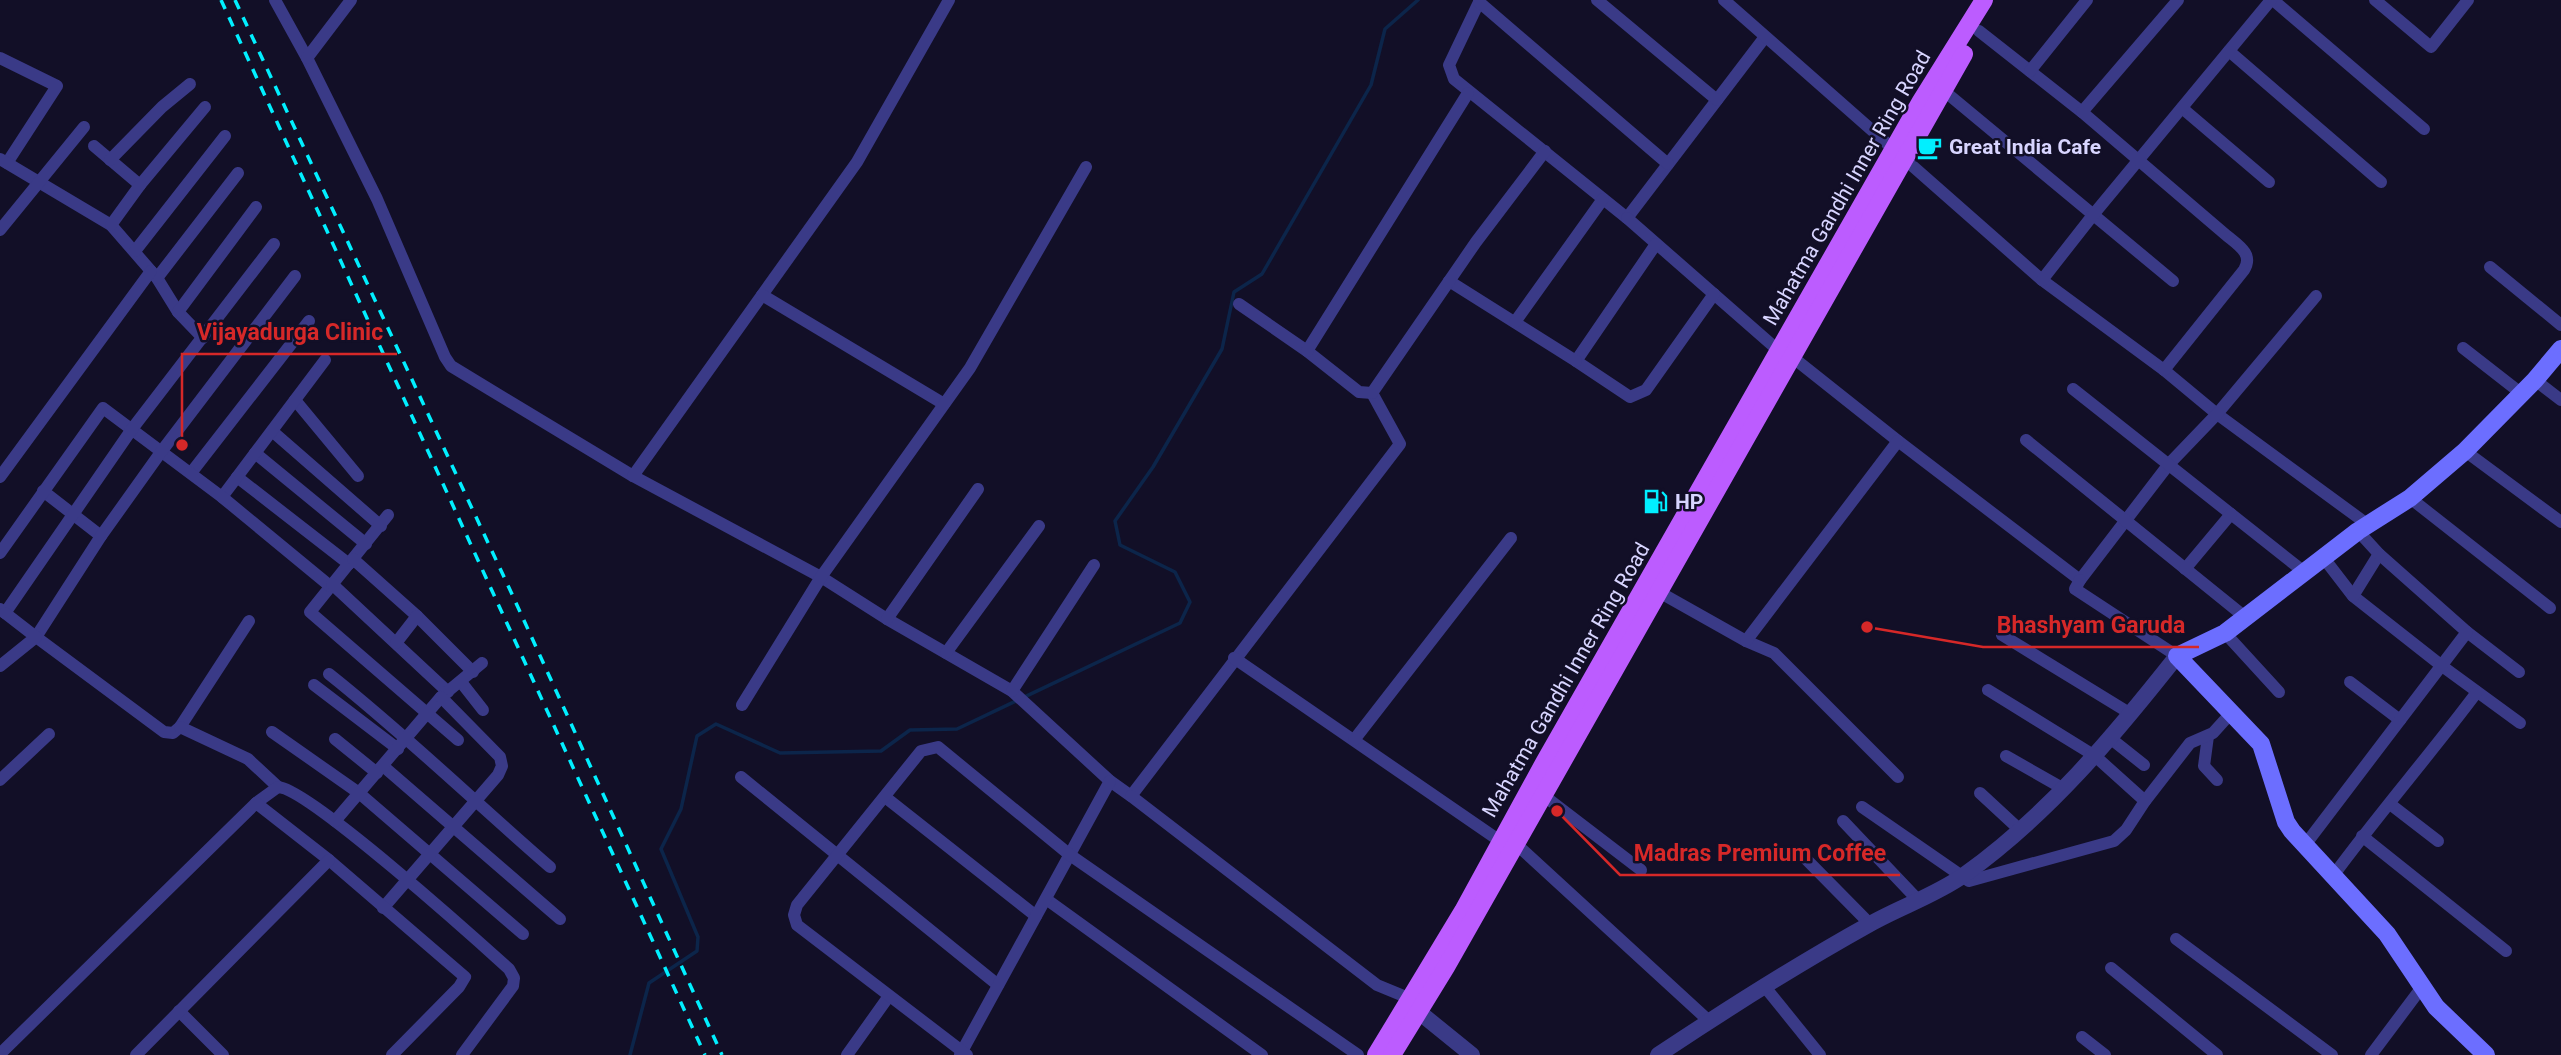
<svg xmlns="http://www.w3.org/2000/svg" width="2561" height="1055" font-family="Roboto,sans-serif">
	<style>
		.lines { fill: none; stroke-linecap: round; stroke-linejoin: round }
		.stream { stroke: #0c254a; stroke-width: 3.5 }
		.minor { stroke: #3a3a87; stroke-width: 12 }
		.tertiary { stroke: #3a3a87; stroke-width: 16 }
		.secondary { stroke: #6c6eff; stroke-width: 18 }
		.primary { stroke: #bc5cff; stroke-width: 18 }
		.rail { stroke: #01efff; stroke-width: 3.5; stroke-dasharray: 10 9; stroke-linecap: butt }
		.labels { text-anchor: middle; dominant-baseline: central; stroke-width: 5; stroke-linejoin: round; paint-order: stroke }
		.poi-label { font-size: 21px; font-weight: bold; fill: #d8d5ff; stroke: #120f27; text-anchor: start }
		.street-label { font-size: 21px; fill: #d8d5ff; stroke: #120f27 }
		.leader { fill: none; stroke: #d62828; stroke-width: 2.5 }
		.callout-dot { fill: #d62828; stroke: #120f27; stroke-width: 2.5 }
		.callout-label { font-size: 23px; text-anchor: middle; font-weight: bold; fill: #d62828; stroke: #120f27; stroke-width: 5; stroke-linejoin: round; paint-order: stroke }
	</style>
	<rect width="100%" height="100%" fill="#120f27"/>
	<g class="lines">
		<path class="stream" d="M630,1055L649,983L697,951L698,937L661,849L681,809L697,736L716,724L780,753L881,751L910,730L957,729L1180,623L1190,602L1175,572L1120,545L1115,521L1153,467L1222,349L1234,292L1262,274L1371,85L1385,29L1418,0"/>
		<g class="minor">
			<path d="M275,0L307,58L377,199L445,357L451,366L633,476"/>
			<path d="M949,0L857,162L633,476L821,577L887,619L1012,691L1110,781L1131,796L1400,444L1372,393"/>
			<path d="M1480,0L1449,65L1454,79L1627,218L1765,37"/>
			<path d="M1597,0L1717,100"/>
			<path d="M1724,0L2042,280L2164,370L2217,414L2367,524"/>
			<path d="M2273,0L2424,129"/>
			<path d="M2375,0L2431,47L2468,0"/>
			<path d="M1479,2L1668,164"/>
			<path d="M1979,31L2082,112"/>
			<path d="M2229,51L2381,182"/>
			<path d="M0,58L57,86L7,163"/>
			<path d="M307,58L351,0"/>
			<path d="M2030,71L2087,0"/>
			<path d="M1943,90L2173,281"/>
			<path d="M2182,108L2269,182"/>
			<path d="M94,146L140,185"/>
			<path d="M0,159L111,225L157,278L178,312L203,338"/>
			<path d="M110,160L162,107L190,84"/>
			<path d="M1627,218L1779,351"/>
			<path d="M111,225L140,185L205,107"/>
			<path d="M0,230L84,127"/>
			<path d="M1656,244L1576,361L1630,397L1646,390L1714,294"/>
			<path d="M135,251L225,136"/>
			<path d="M2490,267L2561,325"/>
			<path d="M157,278L238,173"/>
			<path d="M2042,280L2093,215L2271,0"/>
			<path d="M1449,281L1576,361"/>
			<path d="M762,295L944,404"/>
			<path d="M1239,304L1307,351L1359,392L1372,393L1476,242L1545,151"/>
			<path d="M178,312L256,207"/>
			<path d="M1515,322L1603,199"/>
			<path d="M2463,348L2522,394"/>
			<path d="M1307,351L1468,93"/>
			<path d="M1791,356L1898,441L2080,580L2169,464L2217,414L2316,296"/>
			<path d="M2164,370L2244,270C2254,254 2238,245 2226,235L2082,112L2178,0"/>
			<path d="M2535,380L2561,400"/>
			<path d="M2073,389L2303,571"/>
			<path d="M295,400L358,476"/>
			<path d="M272,431L381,526"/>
			<path d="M2026,440L2245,617"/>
			<path d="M2465,451L2561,522"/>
			<path d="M255,453L366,544"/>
			<path d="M191,473L309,321"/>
			<path d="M0,477L151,271"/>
			<path d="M237,477L349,564"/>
			<path d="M43,491L101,536"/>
			<path d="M222,497L325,360"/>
			<path d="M2410,498L2550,608"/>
			<path d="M388,515L310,612L458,740"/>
			<path d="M0,553L103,408L222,497L330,586"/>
			<path d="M2323,557L2353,596L2442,666L2520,723"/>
			<path d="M353,559L417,616L473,672"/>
			<path d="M2185,569L2231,514"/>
			<path d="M2080,580L2075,589L2177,656"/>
			<path d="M332,584L448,692"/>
			<path d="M1659,592L1746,641L1774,653L1898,777"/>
			<path d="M2353,596L2379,554"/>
			<path d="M0,609L5,613L132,429L274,244"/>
			<path d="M887,619L978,489"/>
			<path d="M249,621L180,727L173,733L164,732L36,637L101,536L161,452L295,276"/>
			<path d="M2467,632L2519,672"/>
			<path d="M2225,633L2279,692"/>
			<path d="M2002,635L2131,714"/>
			<path d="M1746,641L1898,441"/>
			<path d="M396,643L417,616"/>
			<path d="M946,653L1039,526"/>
			<path d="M1234,658L1500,841"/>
			<path d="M0,666L36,637L5,613"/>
			<path d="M329,674C406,735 476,803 550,867"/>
			<path d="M461,682L483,710"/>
			<path d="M2350,682L2400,720"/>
			<path d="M314,685L398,749"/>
			<path d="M1988,690L2095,756L2145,801"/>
			<path d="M1012,691L1094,565"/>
			<path d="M742,705L821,577L970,368L1086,167"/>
			<path d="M180,727L248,759L278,787"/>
			<path d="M272,732L359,793L523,934"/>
			<path d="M2208,736L2204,766L2217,780"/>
			<path d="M2110,738L2144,765"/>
			<path d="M335,739L377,773"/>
			<path d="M1354,740L1511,538"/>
			<path d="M2006,756L2064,789"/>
			<path d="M383,766L560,919"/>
			<path d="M741,777L998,985"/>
			<path d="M0,780L49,734"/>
			<path d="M1980,793L2020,830"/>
			<path d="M1543,795L1641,870"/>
			<path d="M1131,796L1377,985L1411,999"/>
			<path d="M885,797L1036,916"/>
			<path d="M256,803L278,787C308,788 477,940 509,969L514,978L513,986L462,1055"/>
			<path d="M2390,804L2438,841"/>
			<path d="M1862,807L1969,881L2114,841L2126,830L2145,801L2190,743L2213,733L2232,712"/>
			<path d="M335,821L441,697L482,663"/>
			<path d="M1843,821L1917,899"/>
			<path d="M2362,836L2506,951"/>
			<path d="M1515,843L1709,1021"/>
			<path d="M2305,845L2467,632L2379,554L2358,531"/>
			<path d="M1802,855L1870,924"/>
			<path d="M2333,876C2379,813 2430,755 2477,692"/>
			<path d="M1046,899L1262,1055"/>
			<path d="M383,908L498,775L502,766L500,757L441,697"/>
			<path d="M2176,939L2332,1055"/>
			<path d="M2111,968L2217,1055"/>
			<path d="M1765,987L1820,1055"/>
			<path d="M179,1011L223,1055"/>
			<path d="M2082,1037L2105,1055"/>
			<path d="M0,1054L256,803L329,860L465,977L459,987L392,1055"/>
			<path d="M136,1055L329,860"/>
			<path d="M847,1055L889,996"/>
			<path d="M960,1055L1110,781"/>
			<path d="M967,1055L797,925L794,915L797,905L921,751L938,747L1070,855L1358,1055"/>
			<path d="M2371,1055L2422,987"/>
		</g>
		<g class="tertiary">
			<path d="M1419,1012L1472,1055"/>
			<path d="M1658,1055C1727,1009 1798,964 1870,924C1900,907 1936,895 1964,875C2048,815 2113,737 2177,656"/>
		</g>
		<path class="secondary" d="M2486,1055L2436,1007L2387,934L2292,831L2286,822L2261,744L2177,656L2225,633L2358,531L2410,498L2465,451L2535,380L2561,349"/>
		<g class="primary">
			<path d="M1376,1055L1463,911L1545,761L1921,101L1984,0"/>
			<path d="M1392,1055L1446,967L1964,54"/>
		</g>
		<g class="rail">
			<path d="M221,0L705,1055"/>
			<path d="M235,0L511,592L722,1055"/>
		</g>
	</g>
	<defs>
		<symbol id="cafe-bare" viewBox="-9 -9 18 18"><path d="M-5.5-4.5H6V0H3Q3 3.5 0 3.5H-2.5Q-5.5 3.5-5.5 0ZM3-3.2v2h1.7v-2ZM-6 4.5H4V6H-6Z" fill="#01efff" stroke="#120f27" stroke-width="2.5" paint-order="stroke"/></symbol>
		<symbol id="fuel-bare" viewBox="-9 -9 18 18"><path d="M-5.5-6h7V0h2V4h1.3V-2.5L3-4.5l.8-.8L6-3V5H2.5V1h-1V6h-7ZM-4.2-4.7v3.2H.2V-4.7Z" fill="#01efff" stroke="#120f27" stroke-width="2.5" paint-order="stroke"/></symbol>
	</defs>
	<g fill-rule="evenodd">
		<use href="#cafe-bare" x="1912" y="130" width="35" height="35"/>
		<use href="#fuel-bare" x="1638" y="484" width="35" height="35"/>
	</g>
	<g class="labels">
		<g class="poi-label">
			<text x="1949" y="147">Great India Cafe</text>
			<text x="1675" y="502">HP</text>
		</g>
		<g class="street-label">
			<text transform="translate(1847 188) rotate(-60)">Mahatma Gandhi Inner Ring Road</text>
			<text transform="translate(1566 680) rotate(-60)">Mahatma Gandhi Inner Ring Road</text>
		</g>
	</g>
	<path class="leader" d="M182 445L182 354H397M1867 627L1983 647H2199M1557 811L1620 875H1900"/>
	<g class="callout-dot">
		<circle cx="182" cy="445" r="7"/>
		<circle cx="1867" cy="627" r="7"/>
		<circle cx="1557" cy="811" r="7"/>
	</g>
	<g class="callout-label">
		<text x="290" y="340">Vijayadurga Clinic</text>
		<text x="2091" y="633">Bhashyam Garuda</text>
		<text x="1760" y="861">Madras Premium Coffee</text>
	</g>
</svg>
